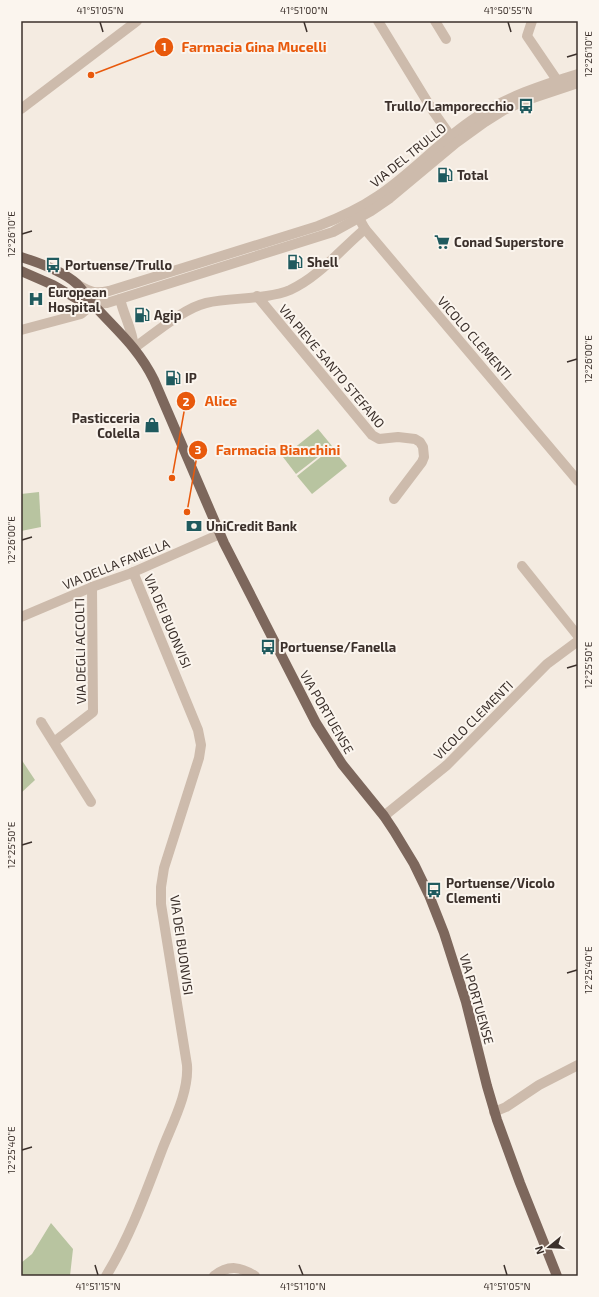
<svg xmlns="http://www.w3.org/2000/svg" width="599" height="1297" font-family="'Exo 2',sans-serif">
	<style>
		.green { fill: #b8c4a0 }
		.lines { fill: none; stroke-linecap: round; stroke-linejoin: round }
		.minor { stroke: #cdbbac; stroke-width: 10 }
		.major { stroke: #7d675c; stroke-width: 10 }
		.ticks { fill: none; stroke: #3b302b; stroke-width: 1.5 }
		.labels { text-anchor: middle; dominant-baseline: central; stroke-width: 4; stroke-linejoin: round; paint-order: stroke }
		.poi-label { font-size: 13px; font-weight: bold; fill: #3b302b; stroke: #fbf5ee; text-anchor: start }
		.street-label { font-size: 13px; fill: #3b302b; stroke: #fbf5ee }
		.leader { fill: none; stroke: #e8590c; stroke-width: 1.5 }
		.callout-dot { fill: #e8590c; stroke: #fbf5ee; stroke-width: 1.5 }
		.mark-label { font-size: 12px; text-anchor: middle; font-weight: bold; fill: #fff }
		.callout-label { font-size: 14px; text-anchor: middle; font-weight: bold; fill: #e8590c; stroke: #fbf5ee; stroke-width: 4; stroke-linejoin: round; paint-order: stroke }
		.neatline { fill: none; stroke: #3b302b; stroke-width: 1.5 }
		.ticks-label { font-size: 10px; text-anchor: middle; fill: #3b302b }
	</style>
	<rect width="100%" height="100%" fill="#f4ebe1"/>
	<g class="green">
		<path d="M318,429L332,446L296,474L283,457Z"/>
		<path d="M332,448L347,466L312,494L297,476Z"/>
		<path d="M39,492L41,527L21,531V494Z"/>
		<path d="M21,759L35,780L21,793Z"/>
		<path d="M51,1223L73,1249L70,1276H21V1263L32,1254Z"/>
	</g>
	<g class="lines">
		<g class="minor">
			<path d="M378,21L433,111L454,141"/>
			<path d="M435,21L446,39"/>
			<path d="M532,21L527,36L561,86"/>
			<path d="M21,109L137,21"/>
			<path d="M356,213L365,229L578,481"/>
			<path d="M78,285C91,292 94,294 109,291L318,226C339,218 359,209 378,196C412,173 440,141 475,118C506,97 542,85 578,74"/>
			<path d="M257,296L372,435L379,439L398,437L415,439L420,442L423,447L424,457L422,462L394,499"/>
			<path d="M120,299C124,316 133,331 134,348"/>
			<path d="M92,304L107,303L333,232L371,211L390,198L456,143L485,122L504,110L524,101L578,83"/>
			<path d="M21,330L81,314L98,300"/>
			<path d="M134,348C154,334 184,308 206,303C231,297 266,300 290,290C319,277 341,249 365,229"/>
			<path d="M522,566L578,636"/>
			<path d="M21,617L92,587L129,574L220,534"/>
			<path d="M41,722L91,802"/>
			<path d="M54,742L93,712L92,587"/>
			<path d="M384,816L447,765L547,664L578,641"/>
			<path d="M494,1112L506,1107L539,1085L578,1065"/>
			<path d="M106,1276C130,1237 146,1192 162,1150C172,1124 189,1093 187,1065L161,904V887L164,868L199,758L201,745L198,730L133,572"/>
			<path d="M214,1276C229,1264 241,1267 255,1276"/>
		</g>
		<g class="major">
			<path d="M21,257C37,262 64,272 77,284C82,289 87,297 92,303C115,329 138,347 154,380L224,543L316,723L342,764L384,816L394,831L414,864L429,895L444,933L466,1002L487,1086L497,1120L520,1183L557,1276"/>
			<path d="M21,271L53,285L79,300L92,304"/>
		</g>
	</g>
	<path class="ticks" d="M100,22L103,32M304,22L307,32M508,22L511,32M567,57L577,54M22,234L32,231M567,362L577,359M22,540L32,537M567,668L577,665M22,845L32,842M567,973L577,970M22,1150L32,1147M95,1265L98,1275M299,1265L303,1275M504,1265L507,1275"/>
	<defs>
		<symbol id="bus-bare" viewBox="-9 -9 18 18"><path d="M-5-6H5V4H4V6H2V4H-2V6H-4V4H-5ZM-3.5-4V0h7V-4ZM-3.5 1.2v1.5H-2V1.2ZM2 1.2v1.5H3.5V1.2Z" fill="#1f5a5e" stroke="#fbf5ee" stroke-width="2.5" paint-order="stroke"/></symbol>
		<symbol id="fuel-bare" viewBox="-9 -9 18 18"><path d="M-5.5-6h7V0h2V4h1.3V-2.5L3-4.5l.8-.8L6-3V5H2.5V1h-1V6h-7ZM-4.2-4.7v3.2H.2V-4.7Z" fill="#1f5a5e" stroke="#fbf5ee" stroke-width="2.5" paint-order="stroke"/></symbol>
		<symbol id="supermarket-bare" viewBox="-9 -9 18 18"><path d="M-6-5.5h2.5l.6 2H6L4.5 2H-2.5L-4.4-4H-6ZM-1.5 3.2a1.3 1.3 0 1 0 .1 0ZM3 3.2a1.3 1.3 0 1 0 .1 0Z" fill="#1f5a5e" stroke="#fbf5ee" stroke-width="2.5" paint-order="stroke"/></symbol>
		<symbol id="hospital-bare" viewBox="-9 -9 18 18"><path d="M-5-5h3v3.5h4V-5h3V5h-3V1.5h-4V5h-3Z" fill="#1f5a5e" stroke="#fbf5ee" stroke-width="2.5" paint-order="stroke"/></symbol>
		<symbol id="shop-bare" viewBox="-9 -9 18 18"><path d="M-5-2.5h2.3a2.7 3.5 0 0 1 5.4 0H5L5.5 6h-11ZM-1.5-2.5h3a1.5 2.3 0 0 0-3 0Z" fill="#1f5a5e" stroke="#fbf5ee" stroke-width="2.5" paint-order="stroke"/></symbol>
		<symbol id="bank-bare" viewBox="-9 -9 18 18"><path d="M-6-4H6V4H-6ZM0-2.3a2.3 2.3 0 1 0 0 4.6a2.3 2.3 0 1 0 0-4.6Z" fill="#1f5a5e" stroke="#fbf5ee" stroke-width="2.5" paint-order="stroke"/></symbol>
	</defs>
	<g fill-rule="evenodd">
		<use href="#bus-bare" x="515" y="95" width="22" height="22"/>
		<use href="#fuel-bare" x="434" y="164" width="22" height="22"/>
		<use href="#supermarket-bare" x="431" y="231" width="22" height="22"/>
		<use href="#fuel-bare" x="284" y="251" width="22" height="22"/>
		<use href="#bus-bare" x="42" y="254" width="22" height="22"/>
		<use href="#hospital-bare" x="25" y="288" width="22" height="22"/>
		<use href="#fuel-bare" x="131" y="304" width="22" height="22"/>
		<use href="#fuel-bare" x="162" y="367" width="22" height="22"/>
		<use href="#shop-bare" x="141" y="414" width="22" height="22"/>
		<use href="#bank-bare" x="183" y="515" width="22" height="22"/>
		<use href="#bus-bare" x="257" y="636" width="22" height="22"/>
		<use href="#bus-bare" x="423" y="879" width="22" height="22"/>
	</g>
	<g class="labels">
		<g class="poi-label">
			<text x="514" y="106" text-anchor="end">Trullo/Lamporecchio</text>
			<text x="457" y="175">Total</text>
			<text x="454" y="242">Conad Superstore</text>
			<text x="307" y="262">Shell</text>
			<text x="65" y="265">Portuense/Trullo</text>
			<text x="48" y="292">European<tspan x="48" dy="15">Hospital</tspan></text>
			<text x="154" y="315">Agip</text>
			<text x="185" y="378">IP</text>
			<text x="140" y="418" text-anchor="end">Pasticceria<tspan x="140" dy="15">Colella</tspan></text>
			<text x="206" y="526">UniCredit Bank</text>
			<text x="280" y="647">Portuense/Fanella</text>
			<text x="446" y="883">Portuense/Vicolo<tspan x="446" dy="15">Clementi</tspan></text>
		</g>
		<g class="street-label">
			<text transform="translate(408 155) rotate(-39)">VIA DEL TRULLO</text>
			<text transform="translate(475 338) rotate(49)">VICOLO CLEMENTI</text>
			<text transform="translate(332 366) rotate(50)">VIA PIEVE SANTO STEFANO</text>
			<text transform="translate(116 564) rotate(-22)">VIA DELLA FANELLA</text>
			<text transform="translate(168 621) rotate(67)">VIA DEI BUONVISI</text>
			<text transform="translate(80 651) rotate(-91)">VIA DEGLI ACCOLTI</text>
			<text transform="translate(327 712) rotate(60)">VIA PORTUENSE</text>
			<text transform="translate(473 720) rotate(-45)">VICOLO CLEMENTI</text>
			<text transform="translate(182 945) rotate(82)">VIA DEI BUONVISI</text>
			<text transform="translate(477 999) rotate(74)">VIA PORTUENSE</text>
		</g>
	</g>
	<path class="leader" d="M91 75L164 47M172 478L186 401M187 512L198 450"/>
	<g class="callout-dot">
		<circle cx="91" cy="75" r="4"/>
		<circle cx="172" cy="478" r="4"/>
		<circle cx="187" cy="512" r="4"/>
		<circle cx="164" cy="47" r="10"/>
		<circle cx="186" cy="401" r="10"/>
		<circle cx="198" cy="450" r="10"/>
	</g>
	<g class="mark-label">
		<text x="164" y="51">1</text>
		<text x="186" y="406">2</text>
		<text x="198" y="454">3</text>
	</g>
	<g class="callout-label">
		<text x="254" y="52">Farmacia Gina Mucelli</text>
		<text x="221" y="406">Alice</text>
		<text x="278" y="455">Farmacia Bianchini</text>
	</g>
	<rect width="599" height="1297" fill="none" stroke="#fbf5ee" stroke-width="44"/>
	<g transform="translate(549 1247) rotate(252)" stroke="#fbf5ee" stroke-width="3" paint-order="stroke">
	<path d="M0-3L7 15L0 10L-7 15Z" fill="#3b302b"/>
	<text y="-6" font-size="11" font-weight="bold" text-anchor="middle" fill="#3b302b">N</text>
	</g>
	<rect x="22" y="22" width="555" height="1253" class="neatline"/>
	<g class="ticks-label">
		<text x="100" y="14">41°51'05"N</text>
		<text x="304" y="14">41°51'00"N</text>
		<text x="508" y="14">41°50'55"N</text>
		<text transform="translate(588 54) rotate(-90)" y="4">12°26'10"E</text>
		<text transform="translate(11 234) rotate(-90)" y="4">12°26'10"E</text>
		<text transform="translate(588 359) rotate(-90)" y="4">12°26'00"E</text>
		<text transform="translate(11 540) rotate(-90)" y="4">12°26'00"E</text>
		<text transform="translate(588 665) rotate(-90)" y="4">12°25'50"E</text>
		<text transform="translate(11 845) rotate(-90)" y="4">12°25'50"E</text>
		<text transform="translate(588 970) rotate(-90)" y="4">12°25'40"E</text>
		<text transform="translate(11 1150) rotate(-90)" y="4">12°25'40"E</text>
		<text x="98" y="1290">41°51'15"N</text>
		<text x="303" y="1290">41°51'10"N</text>
		<text x="507" y="1290">41°51'05"N</text>
	</g>
</svg>
